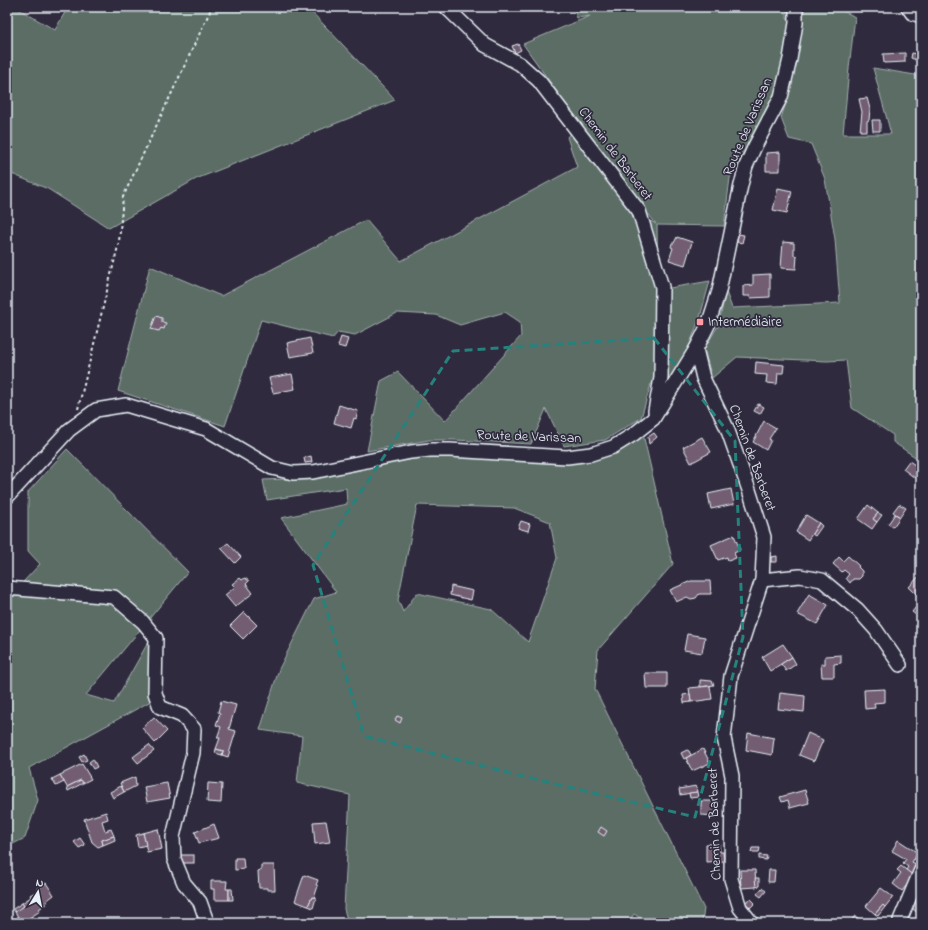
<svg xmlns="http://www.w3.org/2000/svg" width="928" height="930" font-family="'Indie Flower',sans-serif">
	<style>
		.green { fill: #5c6d65; stroke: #a2afae; fill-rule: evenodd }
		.building { fill: #735d72; stroke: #e8f1f8 }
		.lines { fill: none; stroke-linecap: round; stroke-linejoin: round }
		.minor-casing { stroke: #e8f1f8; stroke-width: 16 }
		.path { stroke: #e8f1f8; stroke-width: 2; stroke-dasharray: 3 3; stroke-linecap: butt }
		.minor { stroke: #2f2a3d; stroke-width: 13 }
		.marked { fill: none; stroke: #25827c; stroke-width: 3; stroke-dasharray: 8 5; stroke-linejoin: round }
		.poi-dot { fill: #ff9aa2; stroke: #2f2a3d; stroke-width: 1.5 }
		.labels { text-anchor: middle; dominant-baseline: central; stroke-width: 3.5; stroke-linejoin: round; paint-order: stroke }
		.street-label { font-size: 14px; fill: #e8f1f8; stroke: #2f2a3d }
		.poi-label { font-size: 14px; fill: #e8f1f8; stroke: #2f2a3d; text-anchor: start }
	</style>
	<rect width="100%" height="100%" fill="#2f2a3d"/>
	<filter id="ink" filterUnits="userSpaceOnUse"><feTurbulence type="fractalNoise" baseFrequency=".025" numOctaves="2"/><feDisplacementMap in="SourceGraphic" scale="8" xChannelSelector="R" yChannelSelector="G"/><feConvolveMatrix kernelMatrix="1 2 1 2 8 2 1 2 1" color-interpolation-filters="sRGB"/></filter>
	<g filter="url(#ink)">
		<g class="green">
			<path d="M7,7H15L55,30L68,7H110L116,10L118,7H307L395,100L196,179L109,228L48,189L7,172Z"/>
			<path d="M573,7H787V19L804,14V7H836L855,17L849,68L843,134H891L873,68L921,76V461L893,442V435L852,408L846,360L827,361L737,357L712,378L704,349L718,326L726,292L732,308L840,303L835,239L825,179L811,144L789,139L781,118L793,82L778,86L730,178L724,226L657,225L658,290L710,281L700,317L688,349L669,381L651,384L641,418L605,440L564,446L546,409L531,444L455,440H429L367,451L381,381L398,372L445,421L521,336L520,322L505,312L460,325L436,315L397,313L355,335L338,332L333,338L261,320L225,426L118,391L150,266L221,296L366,220L401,261L577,167L567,137L579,123L523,44L590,16L577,18ZM604,157L656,224L633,211Z"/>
			<path d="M643,434L673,564L598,650L595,689L704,909L702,923H648L634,914L628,923H348L344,909L350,795L297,783L302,736L260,730L279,669L314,599L336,592L281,518L347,504L346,488L267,500L263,480L309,478L429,456L568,463ZM417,505L514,508L550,522L557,558L528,642L491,609L417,593L403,612L398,600Z"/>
			<path d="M67,449L188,572L86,695L114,703L150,639L151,701L29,768L38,800L25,838L7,847V599L40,564L28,551V492Z"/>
		</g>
		<g class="building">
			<path d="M518,44L521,50L515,53L512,46Z"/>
			<path d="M905,53V62L884,63L883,54Z"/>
			<path d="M912,53L921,55V62L911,58Z"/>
			<path d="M867,98L870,109L869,120L867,121V131H860L862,112L859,99Z"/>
			<path d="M872,120H880V131H873Z"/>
			<path d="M780,152V171H766V153Z"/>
			<path d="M778,188L792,191L787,213L773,210Z"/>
			<path d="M738,234L744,235L742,243L737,242Z"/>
			<path d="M677,237L692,242L685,265L669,260L673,248L671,247L672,243H674Z"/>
			<path d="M783,242L794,243V255L797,256L796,269L781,268Z"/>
			<path d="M770,274V297L750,298V296H743V286L753,285V275Z"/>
			<path d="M156,316L162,318V322L166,323L164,329L161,328L159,331L151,329Z"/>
			<path d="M341,337L348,339L345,348L338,346Z"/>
			<path d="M310,338L313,353L290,357L287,343Z"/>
			<path d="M756,362L784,365L783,373H778L777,384L766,383L767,375L755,374Z"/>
			<path d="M292,374L295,389L273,393L269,378Z"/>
			<path d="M758,404L764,407L760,414L754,411Z"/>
			<path d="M339,405L358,411L356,419L354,418L351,428L334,423Z"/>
			<path d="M764,421L776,428L769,439L771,440L766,450L753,442Z"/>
			<path d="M654,433L657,437L649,444L648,437Z"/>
			<path d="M499,434L507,435V441L499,440Z"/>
			<path d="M702,437L711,452L691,463L683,447Z"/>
			<path d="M311,456L312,462L305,463L304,458Z"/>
			<path d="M909,461L921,469L915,478L903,469Z"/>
			<path d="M731,489L734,504L711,509L708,494Z"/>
			<path d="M899,504L906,508L900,517L893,512Z"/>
			<path d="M868,505L878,513L873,519L877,522L872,529L858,519Z"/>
			<path d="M878,513L882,515L877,522L873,519Z"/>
			<path d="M895,514L900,517L893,527L888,524Z"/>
			<path d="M806,515L819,523L808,540L796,532Z"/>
			<path d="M521,521L530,524L528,531L518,528Z"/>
			<path d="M819,523L822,526L815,536L812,534Z"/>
			<path d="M734,535L740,550L734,553L736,558L728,561L727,557L718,560L711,545Z"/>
			<path d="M228,543L241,557L235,563L221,548Z"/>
			<path d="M777,556V562H771V557Z"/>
			<path d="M848,556L859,566L858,567L862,571V576L859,579H853L850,583L846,578L849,574L844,570L842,572L833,564L839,557L843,561Z"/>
			<path d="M921,574V594L919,597L909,587Z"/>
			<path d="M240,578L242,580L245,578L249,581L246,584L253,593L235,607L225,595L235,587L232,584Z"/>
			<path d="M691,581H710L711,594H699L696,598L691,599L687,597L676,602L670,590Z"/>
			<path d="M451,586L473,591L471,600L450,595Z"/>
			<path d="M809,594L828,605L817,624L797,614Z"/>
			<path d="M916,607L921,610L916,615L912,612Z"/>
			<path d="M244,612L257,625L243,639L230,626Z"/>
			<path d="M687,634L705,637L702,653L684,650Z"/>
			<path d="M783,644L792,657L770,671L762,657Z"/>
			<path d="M841,655V663L834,664V677H822L821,664H825V656Z"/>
			<path d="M792,657L796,664L786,671L781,664Z"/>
			<path d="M645,673H667V688H646Z"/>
			<path d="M700,680L712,681L714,685L700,687Z"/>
			<path d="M710,686L712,699L691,702L689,688Z"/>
			<path d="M885,689V702L874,703L875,708L865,709L864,690Z"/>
			<path d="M780,693L805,696L804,712L778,709Z"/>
			<path d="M690,694L691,702L684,703L683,695Z"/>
			<path d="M221,701L236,705L229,729L236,731L228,757L222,755L223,751L216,749L220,738H217L221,727L216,725L220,713L218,712Z"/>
			<path d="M397,716L402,718L400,723L395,720Z"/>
			<path d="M154,717L167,731L155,743L142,728Z"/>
			<path d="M748,733L774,738L772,755L746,750Z"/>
			<path d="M808,733L823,740L814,761L799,755Z"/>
			<path d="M149,745L154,751L138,763L133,757Z"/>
			<path d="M216,749L223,751L222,755L215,753Z"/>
			<path d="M703,749L710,763L692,771L686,758Z"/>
			<path d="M687,750L689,751L691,755L684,759L681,753Z"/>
			<path d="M84,754L87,760L82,762L79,757Z"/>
			<path d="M93,759L97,767L93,769L89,762Z"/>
			<path d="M82,764L91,779L83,783L81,780L67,787L60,775Z"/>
			<path d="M60,775L64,782L56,786L52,779Z"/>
			<path d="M135,777L136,786L124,792L120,783Z"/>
			<path d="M81,780L83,783L68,791L67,787Z"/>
			<path d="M167,783L170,798L147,802L144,787Z"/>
			<path d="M208,783L222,784L221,803L207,802Z"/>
			<path d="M121,786L124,792L113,798L110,792Z"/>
			<path d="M696,786L697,792L680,795L679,789Z"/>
			<path d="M805,790L809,803L790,808L788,800L782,802L780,797Z"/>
			<path d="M697,792L698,797L690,798L689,793Z"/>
			<path d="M701,801H718L717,816L701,815Z"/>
			<path d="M106,812L108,819L102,821L105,831L111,829L114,836L102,840L103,845L98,847L92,842L84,819Z"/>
			<path d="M326,821L330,842L315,844L313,822Z"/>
			<path d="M214,824L219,838L199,843L195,832Z"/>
			<path d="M601,827L607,831L604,836L598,832Z"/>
			<path d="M158,829L162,849L147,852L143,833Z"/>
			<path d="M143,833L146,845L138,847L136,835Z"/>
			<path d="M114,836L115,840L103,845L102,840Z"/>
			<path d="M80,838L85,845L79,848L74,842Z"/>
			<path d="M898,840L918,853L912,862L918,865L914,876L906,870L908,867L903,863L906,859L892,851Z"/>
			<path d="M719,843L720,852H723L724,861L706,862V844Z"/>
			<path d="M752,848H760L759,852H751Z"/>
			<rect x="181" y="855" width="13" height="8"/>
			<path d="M759,855L767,856L766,860L759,859Z"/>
			<path d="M235,858H243L244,869L235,870Z"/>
			<path d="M261,865H274L275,890H267V888H259L258,871L261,870Z"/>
			<path d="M901,866L914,876L902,891L893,884L901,873L897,870Z"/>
			<path d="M740,870H755L756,887L741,888Z"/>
			<path d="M769,870H775L774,882H768Z"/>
			<path d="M304,875L318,880L316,885L318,886L314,898L312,897L308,906L295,901Z"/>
			<path d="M755,878H759V886L756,887Z"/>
			<path d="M211,881H227L226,889H229V900H214V889H211Z"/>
			<path d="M46,883L54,895L46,901L47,903L39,909L40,911L22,923L15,912L24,906L22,903L31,897L30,895L39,890L38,888Z"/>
			<path d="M762,888L766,891L761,897L757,894Z"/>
			<path d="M881,888L893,897L885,907L883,905L875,914L866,906Z"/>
			<path d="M229,889H232L233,900H229Z"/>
			<path d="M921,896V916L911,907Z"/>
			<path d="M312,897L316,898L313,908L308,906Z"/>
			<path d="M751,899L755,903L750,908L745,902Z"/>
			<path d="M22,903L24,906L15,912L13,909Z"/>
			<path d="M883,905L885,907L878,916L875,914Z"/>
			<path d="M855,916L862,921L863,920L867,923H849Z"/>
			<path d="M31,917L33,919L27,923H22Z"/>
		</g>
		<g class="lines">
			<defs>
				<g id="minor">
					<path d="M446,7L485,45L520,64L539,81L639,211L662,287L661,378L655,411"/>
					<path d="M908,7L912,13L921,16"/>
					<path d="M696,349L703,378L727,428L749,490L764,537L762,580L731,676L724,738L732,776L731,879L740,908L752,923"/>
					<path d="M7,497L69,430L96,410L126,405L206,429L272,468L293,473L313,472L411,452L430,450H450L567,457L591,454L613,447L634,434L653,419L696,349L708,325L719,291L741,185L746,166L755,146L781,97L790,59L796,23V7"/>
					<path d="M762,580L800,576L822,580L858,610L876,630L900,665"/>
					<path d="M7,588L114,597L143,622L156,638L155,693L160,707L182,716L194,729L193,753L173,837L174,859L184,883L200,902L206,919L204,923"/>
					<path d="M900,923V920L921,870"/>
				</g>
			</defs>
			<use href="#minor" class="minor-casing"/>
			<path class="path" d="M78,409L119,242L123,197L212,7"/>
			<use href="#minor" class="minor"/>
		</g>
	</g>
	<path class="marked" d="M654,338L735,441L743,637L695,817L543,781L364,736L313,565L453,351Z"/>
	<rect class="poi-dot" x="696" y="318" width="8" height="8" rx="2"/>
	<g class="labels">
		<g class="street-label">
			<text transform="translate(748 127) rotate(-67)">Route de Varissan</text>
			<text transform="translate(615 154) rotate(53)">Chemin de Barberet</text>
			<text transform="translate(529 437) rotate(2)">Route de Varissan</text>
			<text transform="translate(752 458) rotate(70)">Chemin de Barberet</text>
			<text transform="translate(715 824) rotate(-92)">Chemin de Barberet</text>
		</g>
		<g class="poi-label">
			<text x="708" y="322">Intermédiaire</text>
		</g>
	</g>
	<rect width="928" height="930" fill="none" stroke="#2f2a3d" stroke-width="24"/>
	<rect x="12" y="12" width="904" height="906" fill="none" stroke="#e8f1f8" stroke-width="1.5" filter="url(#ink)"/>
	<g transform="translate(38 892) rotate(10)" stroke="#2f2a3d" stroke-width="3" paint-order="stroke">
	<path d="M0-3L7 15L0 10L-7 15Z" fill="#e8f1f8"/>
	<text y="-6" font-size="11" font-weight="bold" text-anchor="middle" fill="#e8f1f8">N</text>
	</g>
</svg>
